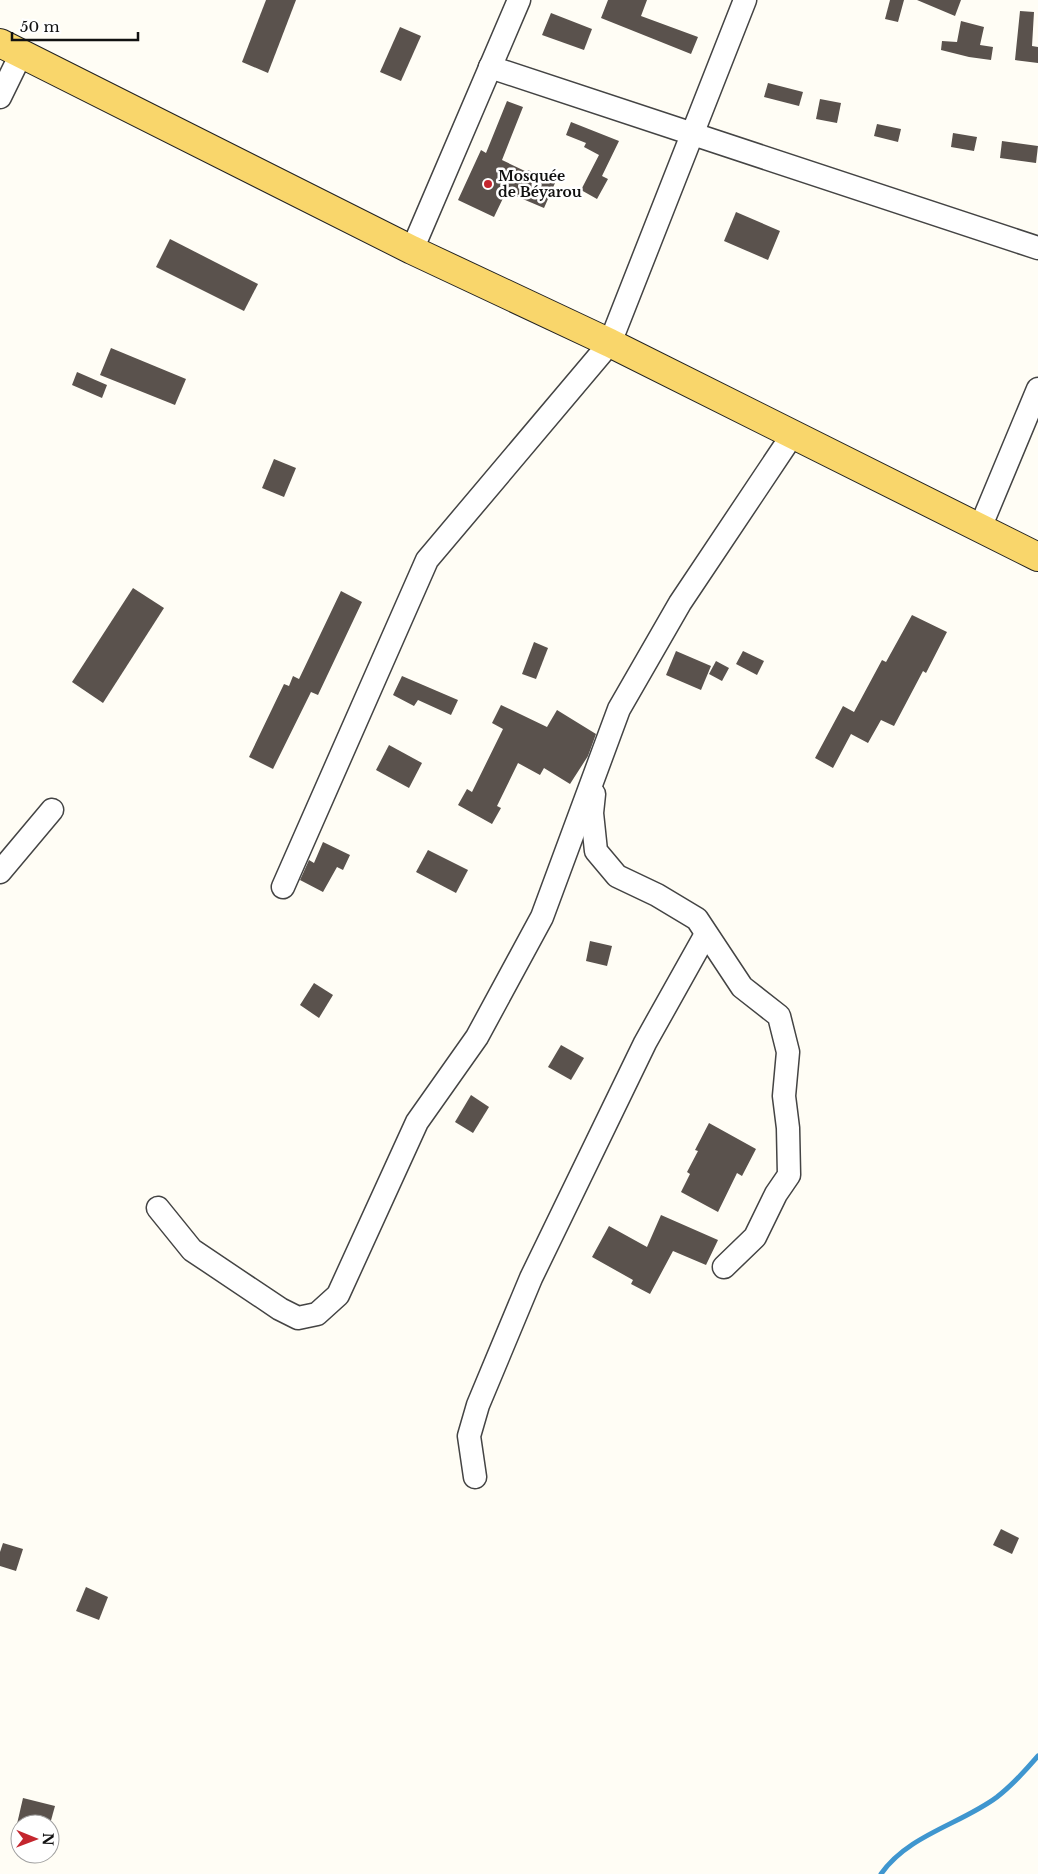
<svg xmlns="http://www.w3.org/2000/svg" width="1038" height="1874" font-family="'Libre Baskerville',serif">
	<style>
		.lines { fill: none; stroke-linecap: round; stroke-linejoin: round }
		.stream { stroke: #3f96cf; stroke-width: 5 }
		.building { fill: #5a524d }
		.minor-casing { stroke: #444; stroke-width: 25 }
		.major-casing { stroke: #222; stroke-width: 30 }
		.minor { stroke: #fff; stroke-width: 22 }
		.major { stroke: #f9d66b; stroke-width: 28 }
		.poi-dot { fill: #c4262e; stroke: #fff; stroke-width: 2 }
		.labels { text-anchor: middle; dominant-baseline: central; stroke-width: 5; stroke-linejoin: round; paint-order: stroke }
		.poi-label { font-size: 14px; font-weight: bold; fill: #111; stroke: #fff; text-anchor: start }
	</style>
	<rect width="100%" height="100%" fill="#fffdf5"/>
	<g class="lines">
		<path class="stream" d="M881,1874C908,1835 961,1824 997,1797C1011,1786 1026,1770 1038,1756"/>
	</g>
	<g class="building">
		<path d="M266,0H296L268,73L242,62Z"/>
		<path d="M608,0H647L641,16L698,37L691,54L601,18Z"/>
		<path d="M890,0H904L898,22L885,19Z"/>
		<path d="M917,0H961L955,16Z"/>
		<path d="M1020,11L1034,12L1032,46L1038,47V63L1015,60Z"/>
		<path d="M551,13L592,29L584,50L542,35Z"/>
		<path d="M961,21L984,27L980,45L993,47L991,60L969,57L941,50L942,41L957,42Z"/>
		<path d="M400,27L421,36L401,81L380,72Z"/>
		<path d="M768,83L803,92L799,106L764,97Z"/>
		<path d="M820,99L841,103L837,123L816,119Z"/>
		<path d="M507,101L523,107L502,160L527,172L528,170L555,183L544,208L506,192L494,217L458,200L481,150L486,153Z"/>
		<path d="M571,122L619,141L602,176L608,179L597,199L581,190L599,155L584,147L586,143L566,135Z"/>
		<path d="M877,124L901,129L898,142L874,136Z"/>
		<path d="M953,133L977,137L974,151L951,147Z"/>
		<path d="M1002,141L1038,146L1036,163L1000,158Z"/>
		<path d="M736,212L780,231L768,260L724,241Z"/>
		<path d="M170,239L258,284L244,311L156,267Z"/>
		<path d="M111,348L186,379L175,405L100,375Z"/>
		<path d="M77,372L107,385L102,398L72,385Z"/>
		<path d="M274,459L296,468L284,497L262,488Z"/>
		<path d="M133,588L164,608L103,703L72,682Z"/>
		<path d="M341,591L362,602L318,695L311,692L273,769L249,757L284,684L289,686L293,676L299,679Z"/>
		<path d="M912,615L947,632L926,673L923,671L894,726L881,720L868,743L851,734L833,768L815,758L843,706L854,712L882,660L886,662Z"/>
		<path d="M534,642L548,648L536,679L522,674Z"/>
		<path d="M676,651L711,666L701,690L666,675Z"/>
		<path d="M743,651L764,661L757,675L736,664Z"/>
		<path d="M716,661L729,668L722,681L709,674Z"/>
		<path d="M402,676L458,700L451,715L418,700L414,706L393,695Z"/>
		<path d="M501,705L547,727L557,710L596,734L588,756L570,784L544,768L540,775L518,763L497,806L501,808L492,824L458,805L467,789L472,792L503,729L492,723Z"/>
		<path d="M389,745L422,763L409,788L376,770Z"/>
		<path d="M323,842L350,855L343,870L337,867L323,892L300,880L309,860L314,863Z"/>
		<path d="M428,850L468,870L456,893L416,872Z"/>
		<path d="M590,941L612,946L607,966L586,961Z"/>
		<path d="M314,983L333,995L319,1018L300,1005Z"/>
		<path d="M561,1045L584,1058L571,1080L548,1067Z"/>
		<path d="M471,1095L489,1107L473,1133L455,1122Z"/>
		<path d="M709,1123L756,1149L742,1176L737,1173L718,1212L681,1192L690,1174L687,1172L698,1151L695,1150Z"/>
		<path d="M661,1215L718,1240L706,1265L673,1251L650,1294L631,1284L633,1280L592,1257L609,1226L647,1247Z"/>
		<path d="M1001,1529L1019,1538L1012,1554L993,1545Z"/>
		<path d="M3,1543L23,1549L16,1571L0,1566V1552Z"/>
		<path d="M86,1587L108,1597L99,1620L76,1611Z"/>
		<path d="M23,1798L55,1806L50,1824H17Z"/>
	</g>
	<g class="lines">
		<defs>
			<g id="minor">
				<path d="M490,67L1038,248"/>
				<path d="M0,97L21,54"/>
				<path d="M412,250L519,0"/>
				<path d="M980,528L1038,389"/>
				<path d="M594,794L592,813L596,851L617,876L657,895L697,919L742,987L779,1016L788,1052L784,1096L788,1128L789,1175L776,1194L755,1237L724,1267"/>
				<path d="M0,872L52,810"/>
				<path d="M283,887L427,560L610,343L745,0"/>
				<path d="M158,1208L192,1250L280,1309L298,1318L317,1314L338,1295L417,1122L477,1037L542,917L619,709L680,603L793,434"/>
				<path d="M475,1477L469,1436L478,1405L531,1278L645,1043L706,934"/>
			</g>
			<path id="major" d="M0,43L412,250L610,343L1038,557"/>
		</defs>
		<use href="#minor" class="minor-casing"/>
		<use href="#major" class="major-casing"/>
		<use href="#minor" class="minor"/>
		<use href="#major" class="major"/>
	</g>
	<circle class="poi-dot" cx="488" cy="184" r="5"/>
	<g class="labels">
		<g class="poi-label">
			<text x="498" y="176">Mosquée<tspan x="498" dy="16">de Béyarou</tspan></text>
		</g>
	</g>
	<g transform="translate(35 1839) rotate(91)"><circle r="24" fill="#ffffff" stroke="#a0a0a0"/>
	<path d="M0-4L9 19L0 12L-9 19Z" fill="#c4262e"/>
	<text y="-8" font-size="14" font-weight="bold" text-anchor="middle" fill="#111111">N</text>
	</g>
	<path d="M12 32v8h126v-8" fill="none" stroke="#111111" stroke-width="2.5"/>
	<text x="20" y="32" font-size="15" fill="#111111" stroke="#ffffff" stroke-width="4" paint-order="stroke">50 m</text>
</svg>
